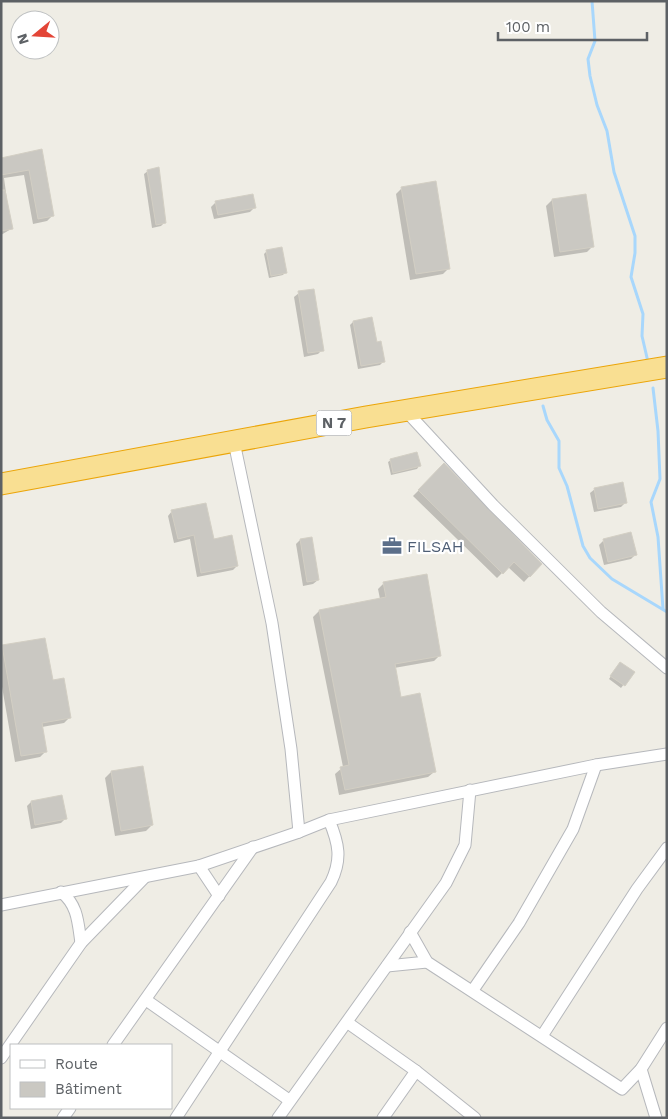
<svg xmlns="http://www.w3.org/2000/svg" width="668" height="1119" font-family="'Work Sans',sans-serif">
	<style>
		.shadow { fill: #0003 }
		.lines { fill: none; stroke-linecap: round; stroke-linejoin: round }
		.stream { stroke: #a8d7fc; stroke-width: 3 }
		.building { fill: #cac8c2; stroke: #d3cfc4 }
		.street-casing { stroke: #b6b8bc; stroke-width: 13 }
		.highway-casing { stroke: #eba509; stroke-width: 23 }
		.street { stroke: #fff; stroke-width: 11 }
		.highway { stroke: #f9df92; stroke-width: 21 }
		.labels { text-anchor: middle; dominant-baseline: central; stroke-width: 4.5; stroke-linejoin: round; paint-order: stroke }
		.shield { fill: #fff; stroke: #8e9093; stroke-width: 1 }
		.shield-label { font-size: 15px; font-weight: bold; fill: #5d6165 }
		.service-label { font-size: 16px; fill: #4e5e75; stroke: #fff; text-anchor: start }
	</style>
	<rect width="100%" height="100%" fill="#efede5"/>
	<g class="shadow">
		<path d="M41,151L53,215L47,221L33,224L24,175L4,178L11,229L1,235V159Z"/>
		<path d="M148,171L165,222L161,226L152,228L144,174Z"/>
		<path d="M402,188L449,268L443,274L410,280L396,194Z"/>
		<path d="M585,196L593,246L587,252L554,257L546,206L552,200Z"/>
		<path d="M216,202L255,207L250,212L214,219L211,207Z"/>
		<path d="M267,251L285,272L283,275L269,278L264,254Z"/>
		<path d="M299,293L322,350L318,354L304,357L294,297Z"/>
		<path d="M353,322L376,344L384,361L380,365L358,369L350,325Z"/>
		<path d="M391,460L419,466L417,469L391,475L388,462Z"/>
		<path d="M444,465L541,564L524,582L508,567L497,578L413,496Z"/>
		<path d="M595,489L625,503L621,507L594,512L590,493Z"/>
		<path d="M172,511L213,540L237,566L233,570L197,577L190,539L174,543L168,516Z"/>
		<path d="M311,538L318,580L313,584L303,586L296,544L300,540Z"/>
		<path d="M604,540L635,555L631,559L604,565L599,545Z"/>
		<path d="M384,583L440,655L434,661L394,668L400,699L434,772L428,777L339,795L335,774L343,767L313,617L319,611L380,599L378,589Z"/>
		<path d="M44,639L52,681L70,717L64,723L42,727L46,751L40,757L15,762L1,681V647Z"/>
		<path d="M618,666L633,672L621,688L609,679Z"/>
		<path d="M111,772L152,825L146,831L115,836L105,778Z"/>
		<path d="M31,802L65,819L61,823L31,829L27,806Z"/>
	</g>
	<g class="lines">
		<g class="stream">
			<path d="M592,1L595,41L588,59L590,76L597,105L607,131L614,172L635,236V253L631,277L643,314L642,336L648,362"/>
			<path d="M653,388L658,431L660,479L651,502L658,537L663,609"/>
			<path d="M543,406L547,420L559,441V468L567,486L583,546L590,558L612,579L667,612"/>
		</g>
	</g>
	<g class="building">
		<path d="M42,149L54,216L38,219L29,170L1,175V158Z"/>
		<path d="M159,167L166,223L156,225L147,170Z"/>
		<path d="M436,181L450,269L416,274L401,187Z"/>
		<path d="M1,190H5L13,229L1,231Z"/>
		<path d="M253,194L256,208L218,215L215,201Z"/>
		<path d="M586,194L594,247L560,252L552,199Z"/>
		<path d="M282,247L287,273L271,276L266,250Z"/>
		<path d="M314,289L324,351L308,353L298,291Z"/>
		<path d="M372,317L377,342L381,341L385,362L361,366L353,321Z"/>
		<path d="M417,452L421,466L393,473L390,459Z"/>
		<path d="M444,463L542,564L530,577L514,562L503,574L418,490Z"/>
		<path d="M623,482L627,503L598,509L594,488Z"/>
		<path d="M206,503L214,539L232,535L238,566L201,573L194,535L178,539L171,510Z"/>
		<path d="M631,532L637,555L608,562L603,539Z"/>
		<path d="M312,537L319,580L307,582L300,539Z"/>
		<path d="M427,574L441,656L395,664L401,697L420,693L436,772L345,790L340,767L349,765L319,610L386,597L383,582Z"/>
		<path d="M45,638L53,680L64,678L71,718L42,723L47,752L21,756L2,645Z"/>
		<path d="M620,662L635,672L625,686L610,676Z"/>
		<path d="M143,766L153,825L121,831L111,771Z"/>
		<path d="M62,795L67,819L35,825L31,801Z"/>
	</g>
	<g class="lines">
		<defs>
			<g id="street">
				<path d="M406,411L493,505L601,612L667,668"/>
				<path d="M234,442L272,623L291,749L299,832"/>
				<path d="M199,866L219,896"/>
				<path d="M61,892C78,905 78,923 81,943"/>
				<path d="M1,905L199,866L299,832L329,820L596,765L667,754"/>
				<path d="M410,932L427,962L622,1089L641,1069L667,1028"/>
				<path d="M387,966L427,962"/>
				<path d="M473,990L519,923L573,829L596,765"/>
				<path d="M146,1000L289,1100"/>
				<path d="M348,1023L416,1071L475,1118"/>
				<path d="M542,1036L637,889L667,848"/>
				<path d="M113,1045L253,847"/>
				<path d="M1,1058L81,943L145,877"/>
				<path d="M641,1069L656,1118"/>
				<path d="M63,1118L70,1108"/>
				<path d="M176,1118L331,882C342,859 339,844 329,820"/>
				<path d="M278,1118L446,883L465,845L470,790"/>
				<path d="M383,1118L416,1071"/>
			</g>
			<path id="highway" d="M1,484L366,417L667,367"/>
		</defs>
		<use href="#street" class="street-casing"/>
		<use href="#highway" class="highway-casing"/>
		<use href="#street" class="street"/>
		<use href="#highway" class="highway"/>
	</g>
	<defs>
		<symbol id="office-bare" viewBox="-9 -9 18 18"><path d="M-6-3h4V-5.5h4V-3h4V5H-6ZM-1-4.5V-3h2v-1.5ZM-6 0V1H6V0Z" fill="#5c6f8a" stroke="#fff" stroke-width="2.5" paint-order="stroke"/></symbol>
	</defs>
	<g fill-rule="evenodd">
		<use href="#office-bare" x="378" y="532" width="28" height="28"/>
	</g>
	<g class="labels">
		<rect class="shield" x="316.5" y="410.5" width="35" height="25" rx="4"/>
		<g class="shield-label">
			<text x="334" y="423">N 7</text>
		</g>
		<g class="service-label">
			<text x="407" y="546">FILSAH</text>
		</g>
	</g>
	<rect width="668" height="1119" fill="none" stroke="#5d6165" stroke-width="5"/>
	<rect x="10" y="1044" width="162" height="65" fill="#ffffff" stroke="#bec0c1"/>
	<rect x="20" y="1060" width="25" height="8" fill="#ffffff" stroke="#bec0c1"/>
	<text x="55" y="1069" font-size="15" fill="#5d6165">Route</text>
	<rect x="20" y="1082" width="25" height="15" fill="#cac8c2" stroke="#bec0c1"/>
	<text x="55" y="1094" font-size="15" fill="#5d6165">Bâtiment</text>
	<g transform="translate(35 35) rotate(252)"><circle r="24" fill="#ffffff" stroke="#bec0c1"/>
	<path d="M0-4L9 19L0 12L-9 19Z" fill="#e34537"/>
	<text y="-8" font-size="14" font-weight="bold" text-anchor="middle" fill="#5d6165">N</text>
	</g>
	<path d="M498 32v8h149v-8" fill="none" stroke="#5d6165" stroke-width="2.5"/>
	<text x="506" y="32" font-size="15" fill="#5d6165" stroke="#ffffff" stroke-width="4" paint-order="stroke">100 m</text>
</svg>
